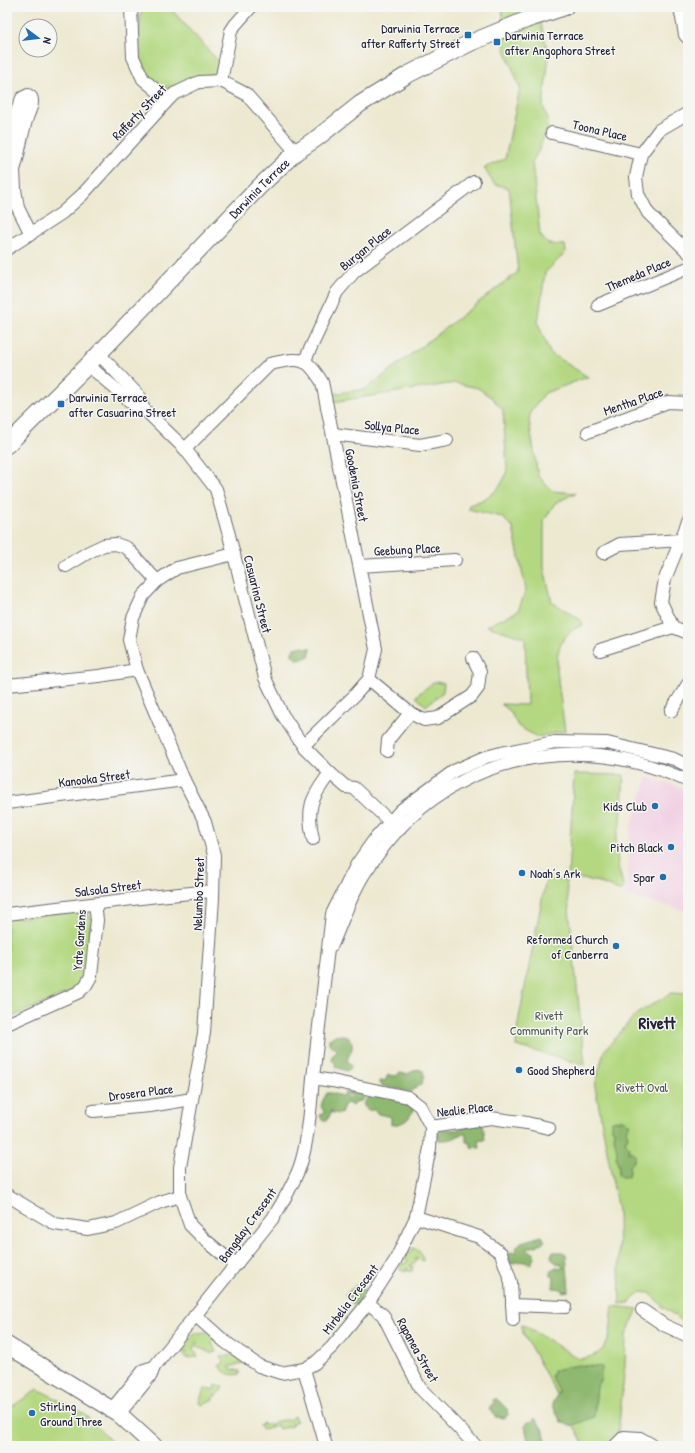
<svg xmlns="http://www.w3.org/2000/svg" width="695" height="1453" font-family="'Patrick Hand',sans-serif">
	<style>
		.built { fill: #f1d0e3 }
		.green { fill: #b4d881; stroke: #6b7d5e }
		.forest { fill: #8fb86f; stroke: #586d55 }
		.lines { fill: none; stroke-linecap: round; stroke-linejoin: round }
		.minor-casing { stroke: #696870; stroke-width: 14 }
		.major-casing { stroke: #696870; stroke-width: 18 }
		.minor { stroke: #fff; stroke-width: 12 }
		.major { stroke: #fff; stroke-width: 16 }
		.poi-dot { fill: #1f6fb2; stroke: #f6f6f2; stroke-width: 1.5 }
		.labels { text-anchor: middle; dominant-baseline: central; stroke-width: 3; stroke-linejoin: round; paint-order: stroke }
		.poi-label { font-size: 13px; fill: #22223b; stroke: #f6f6f2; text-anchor: end }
		.street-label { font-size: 13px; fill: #22223b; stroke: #f6f6f2 }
		.park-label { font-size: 13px; fill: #4e5950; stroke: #f6f6f2 }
		.district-label { font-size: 17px; font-weight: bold; fill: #22223b; stroke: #f6f6f2 }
	</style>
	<rect width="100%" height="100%" fill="#f6f6f2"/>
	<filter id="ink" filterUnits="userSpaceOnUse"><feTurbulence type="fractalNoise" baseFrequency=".025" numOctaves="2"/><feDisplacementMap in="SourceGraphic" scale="8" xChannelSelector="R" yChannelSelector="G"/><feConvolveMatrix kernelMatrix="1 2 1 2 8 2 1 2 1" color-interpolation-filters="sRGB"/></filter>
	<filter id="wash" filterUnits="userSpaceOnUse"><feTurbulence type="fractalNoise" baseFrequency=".012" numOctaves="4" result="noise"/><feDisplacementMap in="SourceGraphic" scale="16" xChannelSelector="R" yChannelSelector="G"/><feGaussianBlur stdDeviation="0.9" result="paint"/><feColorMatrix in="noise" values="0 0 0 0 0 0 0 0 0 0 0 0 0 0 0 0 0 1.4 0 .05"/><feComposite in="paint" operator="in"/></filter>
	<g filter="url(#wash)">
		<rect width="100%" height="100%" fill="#ede9d1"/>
		<path class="built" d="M648,777L688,790V911L626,896L631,827Z"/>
		<g class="green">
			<path d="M142,7H169L220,63L215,73L171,87L158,88L143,71L136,52Z"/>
			<path d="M502,7H537L549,56L543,106L549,123L539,150L532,162L540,235L548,244L565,245L566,252L545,273L538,323L550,353L588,377L545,393L531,411L529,420L538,476L552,491L576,493L555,503L544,521V568L552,602L581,620L582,625C553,638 556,661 559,688C561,702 563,717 565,731L537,737L518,726L510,711L501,704L527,705L525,638L487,626L518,611L526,590L513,528L502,517L468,509L469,505C488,499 504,489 507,468L503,410L492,398L478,388L455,383L332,402L331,394L366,389L518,272L509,188L494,184L484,168L505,159L520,88L505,49Z"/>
			<path d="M434,682L444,683L443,692L426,706L417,698V695Z"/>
			<path d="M574,774L624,775L621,822L616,837L618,866L624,888L621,891L595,881L568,877Z"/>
			<path d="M546,879L566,880L585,1065L516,1046L518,1023Z"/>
			<path d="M84,910L88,912L91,918L87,974L74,990L7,1019V919Z"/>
			<path d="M671,993L688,994V1325L662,1306L650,1293L640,1292L629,1303L620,1304L618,1211L595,1086L604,1051L635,1015Z"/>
			<path d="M413,1248C419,1250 423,1254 423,1261L415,1258L417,1261L410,1266H413L412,1271L409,1272L407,1268V1271L400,1270L401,1264L406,1263L408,1261L405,1259L404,1254L406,1252H411Z"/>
			<path d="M613,1306L638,1309L626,1335L625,1365L618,1435L615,1446H585L522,1331V1324L579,1359C614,1354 609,1335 613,1306Z"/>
			<path d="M207,1332L215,1340L212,1343L216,1352L210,1353L197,1346L198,1343L196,1342L193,1349L198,1357L186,1358L184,1355L186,1352L178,1351L187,1340L196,1333Z"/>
			<path d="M232,1353L243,1363L229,1367L231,1369L240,1371V1374C231,1376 225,1374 219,1366L224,1362L220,1356H230Z"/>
			<path d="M215,1385L223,1387L218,1395L214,1396L213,1399L202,1405L199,1402L204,1389L214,1390Z"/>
			<path d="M38,1389L83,1413L116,1446H7V1410Z"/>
			<path d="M294,1416L297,1421L292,1423V1426L279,1429L277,1425L263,1429L259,1426H261L262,1423L270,1425C274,1420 282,1420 289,1420Z"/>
		</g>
		<g class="forest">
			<path d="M303,646L305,648H311L309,656C302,660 297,661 292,655V652L295,648Z"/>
			<path d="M342,1035L348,1036L352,1043V1049L347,1060L351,1065L350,1069L346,1071L336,1067L335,1063L332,1060V1056L337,1051C334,1045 327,1046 329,1039L334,1036Z"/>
			<path d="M418,1069L423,1071L424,1076L421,1085L418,1086L411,1092L382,1086L380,1083V1081H385L388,1075L396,1076L399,1073L407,1074Z"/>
			<path d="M357,1090L361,1091L366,1095L360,1102L357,1101L353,1106L347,1103L344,1105L341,1114L332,1113V1110H331L330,1115L327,1120H322L320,1115L324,1114V1112L321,1106L323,1100L327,1093C334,1092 338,1097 345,1095L350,1099L352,1098L351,1095L344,1093Z"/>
			<path d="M375,1095L396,1097L414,1107C410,1120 404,1124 391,1125V1117L378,1114L375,1110H367L363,1104L368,1097L373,1098Z"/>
			<path d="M620,1119L627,1122L630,1125L626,1130L628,1136L625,1142L629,1146L628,1153L631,1151L635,1155L634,1161L629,1166L630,1170L628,1177H620L618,1175L619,1167L616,1159L617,1151L614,1137L615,1131L612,1129V1121L617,1120L618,1122Z"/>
			<path d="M483,1123L485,1140L479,1141L480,1148L471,1147V1143L466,1142V1134H461C453,1140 448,1140 438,1140L437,1132L438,1129L457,1130L466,1126Z"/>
			<path d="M542,1236L545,1241L536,1246L528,1248V1251L534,1253V1258L530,1265C523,1260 519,1261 511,1264L507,1254L512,1252L515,1253L516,1247H518L521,1242Z"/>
			<path d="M554,1252H562L566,1254L569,1291L562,1292V1289L553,1288L554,1277L551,1276V1270L556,1267L564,1268L561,1264L556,1263L551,1257L552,1253Z"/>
			<path d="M356,1285L362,1290L364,1288V1292L366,1293V1295L357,1305H353L350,1302L351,1299L345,1296C347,1291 353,1290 356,1285Z"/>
			<path d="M578,1365L602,1367L601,1381L597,1386L594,1417L571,1426L561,1422L552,1404L559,1391L551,1377L554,1370Z"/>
			<path d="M495,1399H497L507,1409L508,1415L505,1418L495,1417L489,1409L492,1404H496L492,1400Z"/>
			<path d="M535,1418L542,1429L543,1428L546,1441L536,1446H529L525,1426L528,1422H531Z"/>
		</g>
	</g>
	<g filter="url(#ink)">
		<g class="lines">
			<defs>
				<g id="minor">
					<path d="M131,7L133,57L143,79L168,100"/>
					<path d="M680,7L685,35L688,38"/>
					<path d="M221,81L231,31L235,25L251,7"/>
					<path d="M688,113L659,130L641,154L636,177L638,194L648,213L688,252"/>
					<path d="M552,133L641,154"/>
					<path d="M14,170C20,152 21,133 28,115C30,109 34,103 31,97L28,95L22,98L17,111L13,127L11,162L14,170L15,189L18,208L31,234"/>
					<path d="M7,249L62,213L82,195L168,100L174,94L199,82L221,81L246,94L296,152"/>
					<path d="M598,305L688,268"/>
					<path d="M98,353L140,397L143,408"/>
					<path d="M304,362L337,292L354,272L474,182"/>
					<path d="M88,365L133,404L143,408L185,449L216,489L229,535L265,678L282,714L303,746L330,773L346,787L354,788L399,830"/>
					<path d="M588,432L668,402L688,403"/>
					<path d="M333,434L420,445L447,440"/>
					<path d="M185,449L270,364C281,362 298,356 308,364C314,369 318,376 322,382L376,649L369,679L354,696L303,746"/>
					<path d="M688,522L665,579L661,602L673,627L688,633"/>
					<path d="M603,553L620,544L681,540"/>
					<path d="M234,554L177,568L166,575L157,581L143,596L133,618L129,640L137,670L184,780L205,822L214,855L213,898L204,1033L180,1167V1196L190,1225L203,1238L227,1258L237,1264"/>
					<path d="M66,566L89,552L104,545L116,544L127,548L157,581"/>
					<path d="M360,566L455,560"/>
					<path d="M600,650L673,627"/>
					<path d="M369,679L410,713L424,720L438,718L472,696L478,688L480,672L473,658"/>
					<path d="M7,685L99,676L137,670"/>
					<path d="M671,711L688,684"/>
					<path d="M387,751L388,740L410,713"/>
					<path d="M7,803L184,780"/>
					<path d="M313,839C306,808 311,798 330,773"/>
					<path d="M7,914L158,896L213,891"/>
					<path d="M332,945C343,920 351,893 366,871C379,852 394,832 411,817C488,747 595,738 688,781"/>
					<path d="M7,1024L79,992L86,985L91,976L97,920L95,904"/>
					<path d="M93,1111L150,1106L192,1099"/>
					<path d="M431,1127L491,1118L527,1123L549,1128"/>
					<path d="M7,1195L55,1224L88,1229L116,1223L160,1202L180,1196"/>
					<path d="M416,1217L479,1237L501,1253L511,1282L513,1320"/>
					<path d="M368,1303L383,1315L420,1388L476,1446"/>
					<path d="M512,1305L565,1307"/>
					<path d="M642,1310L664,1325L688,1336"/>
					<path d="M195,1315L224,1341L259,1366L281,1373L304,1369L315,1363L332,1347L368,1303L395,1261L416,1217L430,1148L431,1127L420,1106L408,1097L332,1081L313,1078"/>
					<path d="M304,1369L326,1446"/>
					<path d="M111,1410L144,1370L154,1367"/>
					<path d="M119,1414L151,1375L154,1367L273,1218C283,1202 292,1186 299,1169C308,1145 311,1104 313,1078L332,914L357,864L374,840L401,810L454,771L486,757L501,753L555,742L607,743L674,759L688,766"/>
					<path d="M615,1446L624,1437L640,1438L654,1446"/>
				</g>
				<g id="major">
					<path id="s1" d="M7,445L88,365L259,187L296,152L317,138L360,104L407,75L470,43L526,20L565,7"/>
					<path d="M7,1345L119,1414L154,1446"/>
				</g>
			</defs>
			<use href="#minor" class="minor-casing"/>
			<use href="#major" class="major-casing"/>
			<use href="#minor" class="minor"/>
			<use href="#major" class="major"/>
		</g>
	</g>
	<g class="poi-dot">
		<rect x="464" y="31" width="8" height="8" rx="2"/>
		<rect x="493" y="38" width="8" height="8" rx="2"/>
		<rect x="57" y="400" width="8" height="8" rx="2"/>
		<circle cx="655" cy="806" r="4"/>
		<circle cx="671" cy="847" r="4"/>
		<circle cx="522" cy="873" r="4"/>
		<circle cx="663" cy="877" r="4"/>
		<circle cx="616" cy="946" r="4"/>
		<circle cx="519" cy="1070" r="4"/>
		<circle cx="32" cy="1413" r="4"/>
	</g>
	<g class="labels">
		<g class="poi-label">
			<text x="460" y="28">Darwinia Terrace<tspan x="460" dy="15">after Rafferty Street</tspan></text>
			<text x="505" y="35" text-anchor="start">Darwinia Terrace<tspan x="505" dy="15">after Angophora Street</tspan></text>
			<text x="69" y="397" text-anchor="start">Darwinia Terrace<tspan x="69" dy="15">after Casuarina Street</tspan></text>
			<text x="647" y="806">Kids Club</text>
			<text x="663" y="847">Pitch Black</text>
			<text x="530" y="873" text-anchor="start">Noah’s Ark</text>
			<text x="655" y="877">Spar</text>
			<text x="608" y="939">Reformed Church<tspan x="608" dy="15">of Canberra</tspan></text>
			<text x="527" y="1070" text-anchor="start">Good Shepherd</text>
			<text x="40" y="1406" text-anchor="start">Stirling<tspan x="40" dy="15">Ground Three</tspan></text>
		</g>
		<g class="street-label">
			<text transform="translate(139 112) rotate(-46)">Rafferty Street</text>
			<text transform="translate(600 130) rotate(13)">Toona Place</text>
			<text stroke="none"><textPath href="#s1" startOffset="360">Darwinia Terrace</textPath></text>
			<text transform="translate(365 248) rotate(-39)">Burgan Place</text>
			<text transform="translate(638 274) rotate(-23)">Themeda Place</text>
			<text transform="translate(633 401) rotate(-19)">Mentha Place</text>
			<text transform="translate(392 427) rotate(6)">Sollya Place</text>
			<text transform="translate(357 485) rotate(79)">Goodenia Street</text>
			<text transform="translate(407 549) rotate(-3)">Geebung Place</text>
			<text transform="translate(258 594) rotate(76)">Casuarina Street</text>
			<text transform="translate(94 778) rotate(-7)">Kanooka Street</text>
			<text transform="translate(108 888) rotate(-7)">Salsola Street</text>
			<text transform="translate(198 894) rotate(-88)">Nelumbo Street</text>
			<text transform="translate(79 940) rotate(-86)">Yate Gardens</text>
			<text transform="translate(141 1092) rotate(-7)">Drosera Place</text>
			<text transform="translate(465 1109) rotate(-6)">Nealie Place</text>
			<text transform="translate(247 1225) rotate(-54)">Bangalay Crescent</text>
			<text transform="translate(350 1299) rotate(-53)">Mirbelia Crescent</text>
			<text transform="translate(418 1350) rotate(61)">Rapanea Street</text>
		</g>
		<g class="park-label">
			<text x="549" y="1015">Rivett<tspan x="549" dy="15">Community Park</tspan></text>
			<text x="642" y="1087">Rivett Oval</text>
		</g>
		<g class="district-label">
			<text x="657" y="1022">Rivett</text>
		</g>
	</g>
	<rect width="695" height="1453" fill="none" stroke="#f6f6f2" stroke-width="24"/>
	<g transform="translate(38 38) rotate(105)"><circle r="19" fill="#f6f6f2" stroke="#a1a1a9"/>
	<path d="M0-3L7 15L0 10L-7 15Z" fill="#1f6fb2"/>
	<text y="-6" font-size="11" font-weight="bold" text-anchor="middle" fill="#22223b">N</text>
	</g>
</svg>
